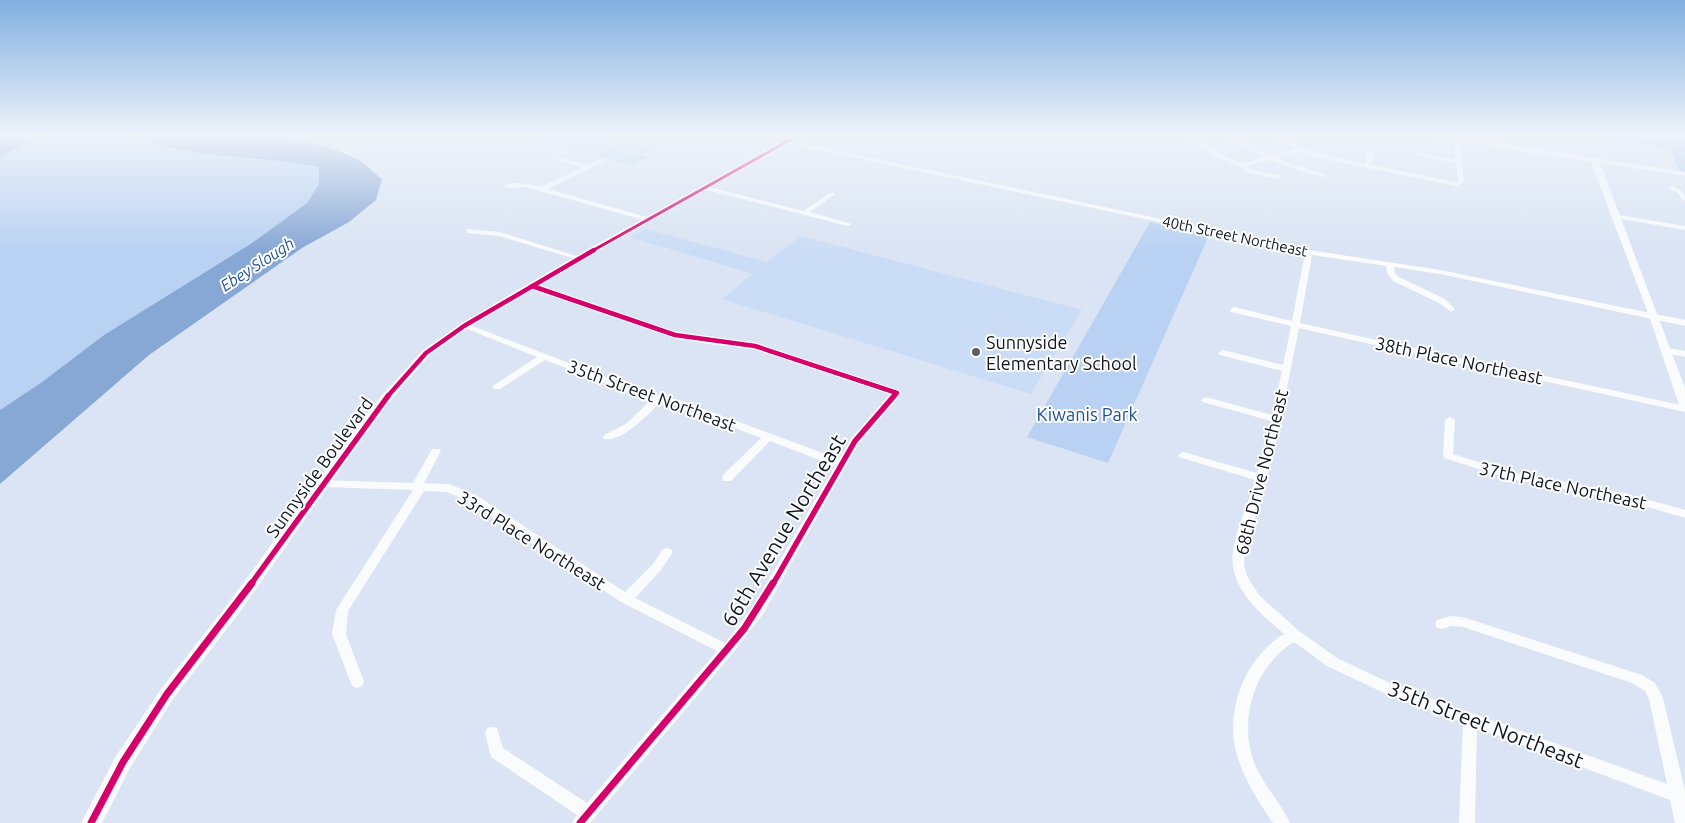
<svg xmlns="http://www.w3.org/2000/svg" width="1685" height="823" font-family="Ubuntu,sans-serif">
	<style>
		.built { fill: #cbddf6 }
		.green { fill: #b9d1f3 }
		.forest { fill: #acc8f1 }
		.water { fill: #87a7d5 }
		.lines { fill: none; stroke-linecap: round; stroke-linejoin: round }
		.minor { fill: #f9fbfd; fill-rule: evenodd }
		.tertiary { fill: #f9fbfd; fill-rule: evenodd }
		.cycleway-far3-casing { stroke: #fff; stroke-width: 5 }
		.cycleway-far2-casing { stroke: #fff; stroke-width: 7 }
		.cycleway-far1-casing { stroke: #fff; stroke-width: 9 }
		.cycleway-casing { stroke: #fff; stroke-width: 10 }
		.cycleway-far3 { stroke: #d6006c; stroke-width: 3 }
		.cycleway-far2 { stroke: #d6006c; stroke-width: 4.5 }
		.cycleway-far1 { stroke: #d6006c; stroke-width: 5.5 }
		.cycleway { stroke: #d6006c; stroke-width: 7 }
		.poi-dot { fill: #565e6a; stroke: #fff; stroke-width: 2 }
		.labels { text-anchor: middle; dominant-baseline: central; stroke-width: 4; stroke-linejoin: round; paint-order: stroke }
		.far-street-label { font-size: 15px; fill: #0f161f; stroke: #fff }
		.far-water-label { font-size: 16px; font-style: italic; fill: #1d539a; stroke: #fff }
		.poi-label { font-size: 18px; fill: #0f161f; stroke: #fff; text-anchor: start }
		.street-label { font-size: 18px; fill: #0f161f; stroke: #fff }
		.park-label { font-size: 18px; fill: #1a5097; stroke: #fff }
		.near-street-label { font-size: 21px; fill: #0f161f; stroke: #fff }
	</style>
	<rect width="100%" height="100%" fill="#dae4f4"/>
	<path class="built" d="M646,229L767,262L801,236L1082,310L1031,394L722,299L753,274L630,237Z"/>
	<g class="green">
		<path d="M40,136H135L166,146L214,154L292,161L319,167V184L307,203L252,243L104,335L42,382L0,410V157Z"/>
		<path d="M603,136L657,148L645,154L609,146L592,154L522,137Z"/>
		<path d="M610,136H645L668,141L657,146Z"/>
		<path d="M611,148L649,157L634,165L595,155Z"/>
		<path d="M1150,222L1209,235L1108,463L1027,437Z"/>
	</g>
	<path class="forest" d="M1588,136H1685V172H1680L1670,149Z"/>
	<g class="water">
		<path d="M0,136H40L0,157Z"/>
		<path d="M135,136C199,136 302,128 358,160C367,165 374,173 382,179L376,200L349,222L302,248L149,355L0,484V410L42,382L104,335L252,243L307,203L319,184V167C264,155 183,159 135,136Z"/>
	</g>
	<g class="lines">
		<g class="minor">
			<path d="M1186,136C1199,135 1223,159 1240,162C1247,164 1257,159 1264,157L1238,144L1226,136H1233L1270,156L1296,149L1268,136H1276L1316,153L1365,164L1368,152L1371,150L1374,152L1371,165L1455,182L1458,181L1456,163L1415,155L1418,153L1455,159L1453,138L1456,136L1459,138L1464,182L1456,186L1314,157L1301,152L1276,158L1326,175V177L1309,174L1269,160L1246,166L1253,170L1281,176L1282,177L1279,179L1249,173L1239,166L1213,155Z"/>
			<path d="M1498,136H1504V146L1499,145Z"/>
			<path d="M787,140L1309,250L1440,270L1685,320V326L1440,274L1394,267L1395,273L1399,277L1445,299L1455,309L1451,312L1439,303L1393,281L1387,273L1386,266L1312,255L1300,323C1428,352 1557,378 1685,406V412C1556,383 1427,357 1299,328L1276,442L1260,503L1245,547L1244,565L1246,573L1250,581L1260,596L1299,631L1337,658L1392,684L1667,784L1649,699L1645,691L1632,683L1463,627L1451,626L1442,629L1437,628L1435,624L1437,620L1450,616L1463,617L1642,675L1655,683L1663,698L1685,791V823H1675L1670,800L1477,728L1475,823H1459L1463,722L1382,692L1327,666L1294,642C1253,667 1237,723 1256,767C1265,787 1281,803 1290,823H1273C1259,803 1246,782 1238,759C1223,714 1244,658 1284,634C1258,611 1225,585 1234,546C1238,524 1249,502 1255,480L1179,457L1178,455L1183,452L1257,473L1271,421L1203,402L1201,400L1206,397L1272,415L1282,371L1220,355L1218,353L1223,350L1283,365L1291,326L1231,312L1230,310L1234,307L1292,321L1305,253L785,143V141Z"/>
			<path d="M561,158L588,165L601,159L606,160L548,189L654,219L647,221L526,187L506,188L503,186C514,180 530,184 541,187L583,167L559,161L558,160Z"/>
			<path d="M705,186L803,211L830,193H834V195L810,212L852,224L848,226L703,189V187Z"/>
			<path d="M1671,186C1680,189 1685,191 1685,201L1683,200L1678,193L1669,189V187Z"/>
			<path d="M1613,214L1685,226V230L1616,218L1612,216Z"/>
			<path d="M467,229L500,232L583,258L579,260L499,236L467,233Z"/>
			<path d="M529,284H535L677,333L707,338L758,344L900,391L902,393L859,443L763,614L732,654L590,823H572L577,815L491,757L485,733L487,728L492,727L497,728L503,748L587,803L717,651L621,602L468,501L447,492L424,491L348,611L346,634L364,682L362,686L357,688L352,686L332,634L336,610L413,490L324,487L320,486L318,483L320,480L413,483L432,449H440L441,451L424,483L449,484L476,495L625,592L653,564L663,549L667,548L671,549L673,552L661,570L635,598L725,643L753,606L835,466L770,441L731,481H723L722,478L723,475L761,438L676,405L661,402C649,413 622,443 604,439L603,437L604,435L626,424L652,399L639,396L545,360L500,389H494L492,387L494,385L537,357L460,326L461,324H467L645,392L682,401L839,459L851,439L891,394L754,349L707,344L672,337L529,288Z"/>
			<path d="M1667,348L1685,351V357L1664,353L1662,351Z"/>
			<path d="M1450,417L1455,420L1453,454L1510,472L1624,493L1685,510V518L1624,500L1510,479L1444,458L1443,456L1445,420Z"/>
		</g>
		<g class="tertiary">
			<path d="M792,136H801L582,260L468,328L430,355L383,409L239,613L173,699L130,768L102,823H81L116,756L161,689L227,605L375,403L422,351L460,324L576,256Z"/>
			<path d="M1435,136H1452L1685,172V176L1600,163L1685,388V409L1679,405L1649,316L1591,162L1439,138Z"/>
		</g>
		<defs>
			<path id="cycleway-far3" d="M592,251L797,136"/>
			<g id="cycleway-far2">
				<path d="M532,286L675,335L755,346L897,393L893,397"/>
				<path d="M387,397L426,353L464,326L594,250"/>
			</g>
			<g id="cycleway-far1">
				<path d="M251,584L388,396"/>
				<path d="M773,584L855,441L894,396"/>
			</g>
			<g id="cycleway">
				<path d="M91,823L123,762L167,694L252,583"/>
				<path d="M580,823L744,629L773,583"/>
			</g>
		</defs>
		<use href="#cycleway-far3" class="cycleway-far3-casing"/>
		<use href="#cycleway-far2" class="cycleway-far2-casing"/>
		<use href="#cycleway-far1" class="cycleway-far1-casing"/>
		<use href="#cycleway" class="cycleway-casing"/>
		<use href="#cycleway-far3" class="cycleway-far3"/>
		<use href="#cycleway-far2" class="cycleway-far2"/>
		<use href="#cycleway-far1" class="cycleway-far1"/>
		<use href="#cycleway" class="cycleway"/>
	</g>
	<linearGradient id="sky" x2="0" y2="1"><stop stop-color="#81afe0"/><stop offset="0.54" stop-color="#eef3fa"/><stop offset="1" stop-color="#eef3fa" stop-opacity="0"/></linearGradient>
	<rect width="1685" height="251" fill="url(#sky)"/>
	<circle class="poi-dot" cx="976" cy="352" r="5"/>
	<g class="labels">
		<g class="far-street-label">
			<text transform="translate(1235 236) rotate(12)">40th Street Northeast</text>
		</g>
		<g class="far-water-label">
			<text transform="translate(257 264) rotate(-33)">Ebey Slough</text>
		</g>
		<g class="poi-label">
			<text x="986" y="342">Sunnyside<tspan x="986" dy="21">Elementary School</tspan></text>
		</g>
		<g class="street-label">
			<text transform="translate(1459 360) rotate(12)">38th Place Northeast</text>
			<text transform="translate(652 395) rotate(20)">35th Street Northeast</text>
			<text transform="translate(319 467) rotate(-54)">Sunnyside Boulevard</text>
			<text transform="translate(1261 472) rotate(-76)">68th Drive Northeast</text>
			<text transform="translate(1563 485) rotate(12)">37th Place Northeast</text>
			<text transform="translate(532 540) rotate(32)">33rd Place Northeast</text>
		</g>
		<g class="park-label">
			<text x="1087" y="414">Kiwanis Park</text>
		</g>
		<g class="near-street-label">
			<text transform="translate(783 530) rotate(-59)">66th Avenue Northeast</text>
			<text transform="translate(1486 724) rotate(21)">35th Street Northeast</text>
		</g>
	</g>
</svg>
